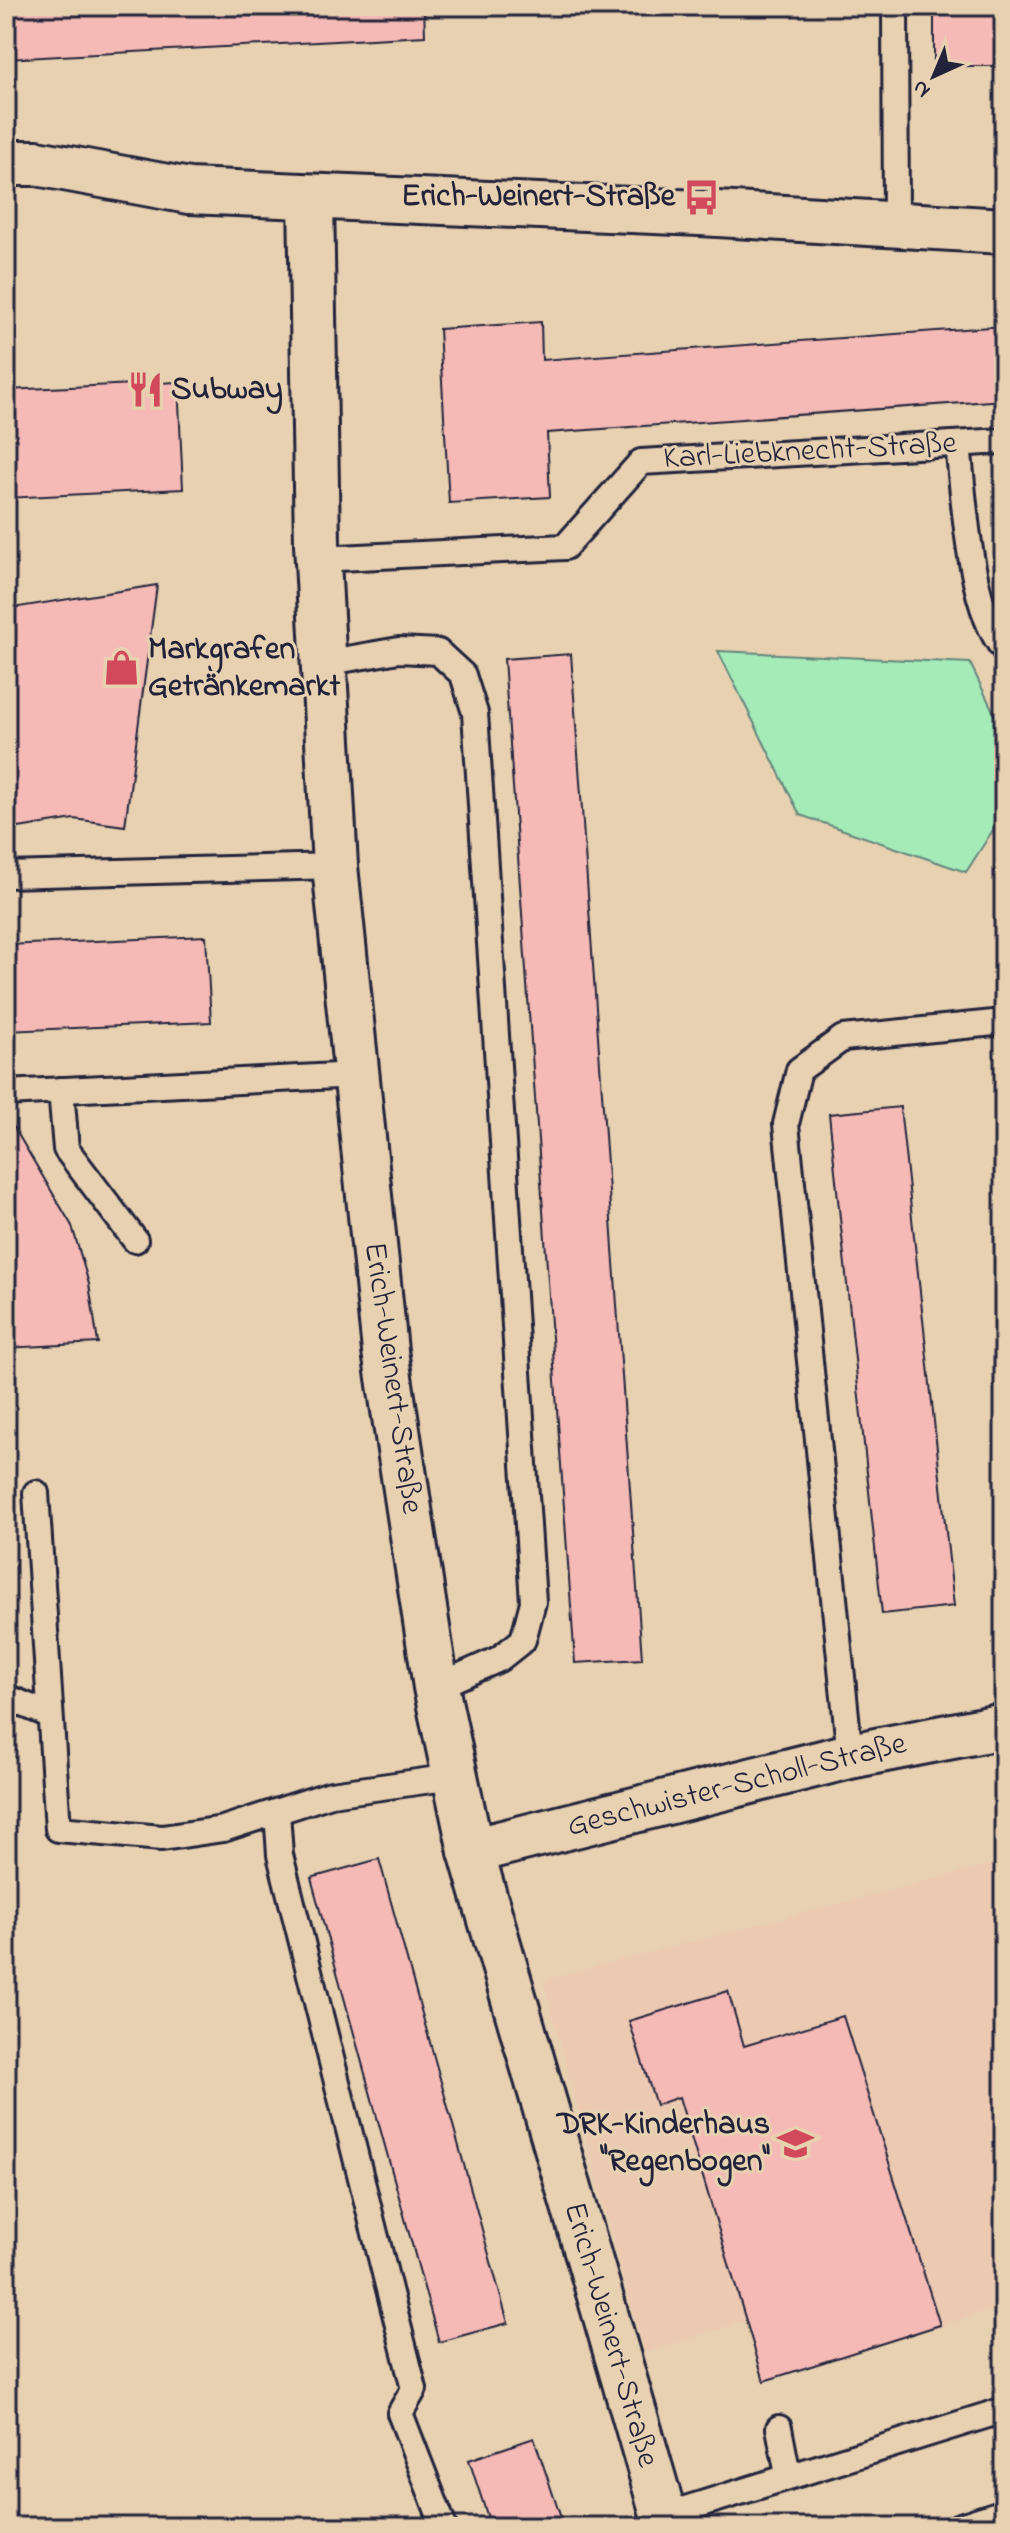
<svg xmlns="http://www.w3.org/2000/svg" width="1010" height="2533" font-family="'Indie Flower',sans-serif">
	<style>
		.built { fill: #eccab2 }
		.green { fill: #a5ebb8; stroke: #64867a; stroke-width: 2 }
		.building { fill: #f6bab6; stroke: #22223b; stroke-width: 2 }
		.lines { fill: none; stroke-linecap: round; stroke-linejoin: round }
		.service-casing { stroke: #22223b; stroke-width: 30 }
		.minor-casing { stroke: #22223b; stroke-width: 50 }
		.service { stroke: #e7d1b1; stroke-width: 24 }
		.minor { stroke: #e7d1b1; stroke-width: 44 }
		.labels { text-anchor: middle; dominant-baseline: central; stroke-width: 6; stroke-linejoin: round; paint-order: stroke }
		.poi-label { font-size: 32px; font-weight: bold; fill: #22223b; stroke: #e7d1b1; text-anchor: end }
		.street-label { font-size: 32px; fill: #22223b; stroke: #e7d1b1 }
	</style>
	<rect width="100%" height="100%" fill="#e7d1b1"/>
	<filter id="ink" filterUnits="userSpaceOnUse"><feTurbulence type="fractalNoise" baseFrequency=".0125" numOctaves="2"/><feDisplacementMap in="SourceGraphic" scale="16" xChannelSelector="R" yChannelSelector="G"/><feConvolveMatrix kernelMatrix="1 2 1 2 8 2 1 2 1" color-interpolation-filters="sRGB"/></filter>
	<g filter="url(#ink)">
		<path class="built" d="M996,1863L1004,1887V2306L764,2381L746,2320L644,2354L543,1980Z"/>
		<path class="green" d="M718,651L970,663L1004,734V813L966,872L800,815Z"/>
		<g class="building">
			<path d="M6,6H424L425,36L6,59Z"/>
			<rect x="934" y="6" width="70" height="60"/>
			<path d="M541,322L542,360L1004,326V400L547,433L550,497L449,503L439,329Z"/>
			<path d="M178,382L183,489L6,498V390Z"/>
			<path d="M157,585L125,826L74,819L6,830V609Z"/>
			<path d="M571,654L642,1659L575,1663L504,659Z"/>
			<path d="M206,936L211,1022L6,1031V945Z"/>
			<path d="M900,1107L954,1606L882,1614L829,1114Z"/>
			<path d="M6,1114L72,1226L89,1284L98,1343L6,1348Z"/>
			<path d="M379,1859L508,2323L439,2342L311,1878Z"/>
			<path d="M728,1991L744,2046L843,2016L940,2325L764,2381L679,2097L656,2105L629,2021Z"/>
			<path d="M534,2438L564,2527H491L469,2460Z"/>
		</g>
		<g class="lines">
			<defs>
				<g id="service">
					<path d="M895,6L896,226"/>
					<path d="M958,444C964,498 969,608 1004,649"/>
					<path d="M318,559L565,547L641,462L1004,441"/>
					<path d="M324,663L399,650L438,652L463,675L475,713L533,1602L523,1640L499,1659L436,1687"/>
					<path d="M6,875L335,866"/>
					<path d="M61,1090L66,1149L135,1240"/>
					<path d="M6,1093L356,1075"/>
					<path d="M36,1493L58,1829L162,1838L223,1829L331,1794L453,1777"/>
					<path d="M6,1697L50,1715"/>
					<path d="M850,1756L786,1124L799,1070L843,1038L1004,1022"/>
					<path d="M277,1812L280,1855L414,2389L400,2413L444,2527"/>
					<path d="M779,2428L788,2475"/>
					<path d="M663,2516L1004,2410"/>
					<path d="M957,2527L1004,2512"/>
				</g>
				<g id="minor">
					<path d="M6,163H37L189,191L700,213L1004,231"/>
					<path d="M311,198L317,544L335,866L385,1351L436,1687L471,1851L667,2527"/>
					<path d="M471,1851L850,1756L1004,1726"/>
				</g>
			</defs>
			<use href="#service" class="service-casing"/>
			<use href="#minor" class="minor-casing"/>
			<use href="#service" class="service"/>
			<use href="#minor" class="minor"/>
		</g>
	</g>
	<defs>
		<symbol id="bus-bare" viewBox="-9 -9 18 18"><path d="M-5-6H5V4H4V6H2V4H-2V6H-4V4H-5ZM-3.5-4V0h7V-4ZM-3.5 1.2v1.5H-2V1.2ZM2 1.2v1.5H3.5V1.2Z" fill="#d1495b" stroke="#e7d1b1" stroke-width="2.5" paint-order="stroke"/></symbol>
		<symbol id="restaurant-bare" viewBox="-9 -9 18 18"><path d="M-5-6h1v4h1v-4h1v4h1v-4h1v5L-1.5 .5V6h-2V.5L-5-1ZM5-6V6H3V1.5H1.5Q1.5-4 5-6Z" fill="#d1495b" stroke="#e7d1b1" stroke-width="2.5" paint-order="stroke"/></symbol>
		<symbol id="shop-bare" viewBox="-9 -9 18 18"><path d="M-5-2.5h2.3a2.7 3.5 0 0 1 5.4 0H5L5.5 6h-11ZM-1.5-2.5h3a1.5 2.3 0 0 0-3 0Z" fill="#d1495b" stroke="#e7d1b1" stroke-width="2.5" paint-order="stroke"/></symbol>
		<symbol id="school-bare" viewBox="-9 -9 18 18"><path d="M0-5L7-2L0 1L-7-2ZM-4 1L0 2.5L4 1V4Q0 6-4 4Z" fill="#d1495b" stroke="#e7d1b1" stroke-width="2.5" paint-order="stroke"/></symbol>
	</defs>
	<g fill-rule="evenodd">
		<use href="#bus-bare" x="676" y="172" width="51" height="51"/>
		<use href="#restaurant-bare" x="120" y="364" width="51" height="51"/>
		<use href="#shop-bare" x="96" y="642" width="51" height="51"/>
		<use href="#school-bare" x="770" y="2118" width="51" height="51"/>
	</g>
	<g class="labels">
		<g class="poi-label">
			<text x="675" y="197">Erich-Weinert-Straße</text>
			<text x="171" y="390" text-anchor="start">Subway</text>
			<text x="148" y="650" text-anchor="start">Markgrafen<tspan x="148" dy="37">Getränkemarkt</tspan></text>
			<text x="770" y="2125">DRK-Kinderhaus<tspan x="770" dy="37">"Regenbogen"</tspan></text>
		</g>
		<g class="street-label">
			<text transform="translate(810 452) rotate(-3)">Karl-Liebknecht-Straße</text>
			<text transform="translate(392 1378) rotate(82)">Erich-Weinert-Straße</text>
			<text transform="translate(737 1786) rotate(-14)">Geschwister-Scholl-Straße</text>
			<text transform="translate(610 2335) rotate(74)">Erich-Weinert-Straße</text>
		</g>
	</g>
	<rect width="1010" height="2533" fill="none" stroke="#e7d1b1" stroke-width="32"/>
	<rect x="16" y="16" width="978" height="2501" fill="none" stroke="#22223b" stroke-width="3" filter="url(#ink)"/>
	<g transform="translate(934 76) rotate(224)" stroke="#e7d1b1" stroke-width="6" paint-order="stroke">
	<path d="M0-6L14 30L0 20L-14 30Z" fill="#22223b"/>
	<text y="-12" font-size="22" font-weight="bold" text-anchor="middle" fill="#22223b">N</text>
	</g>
</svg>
